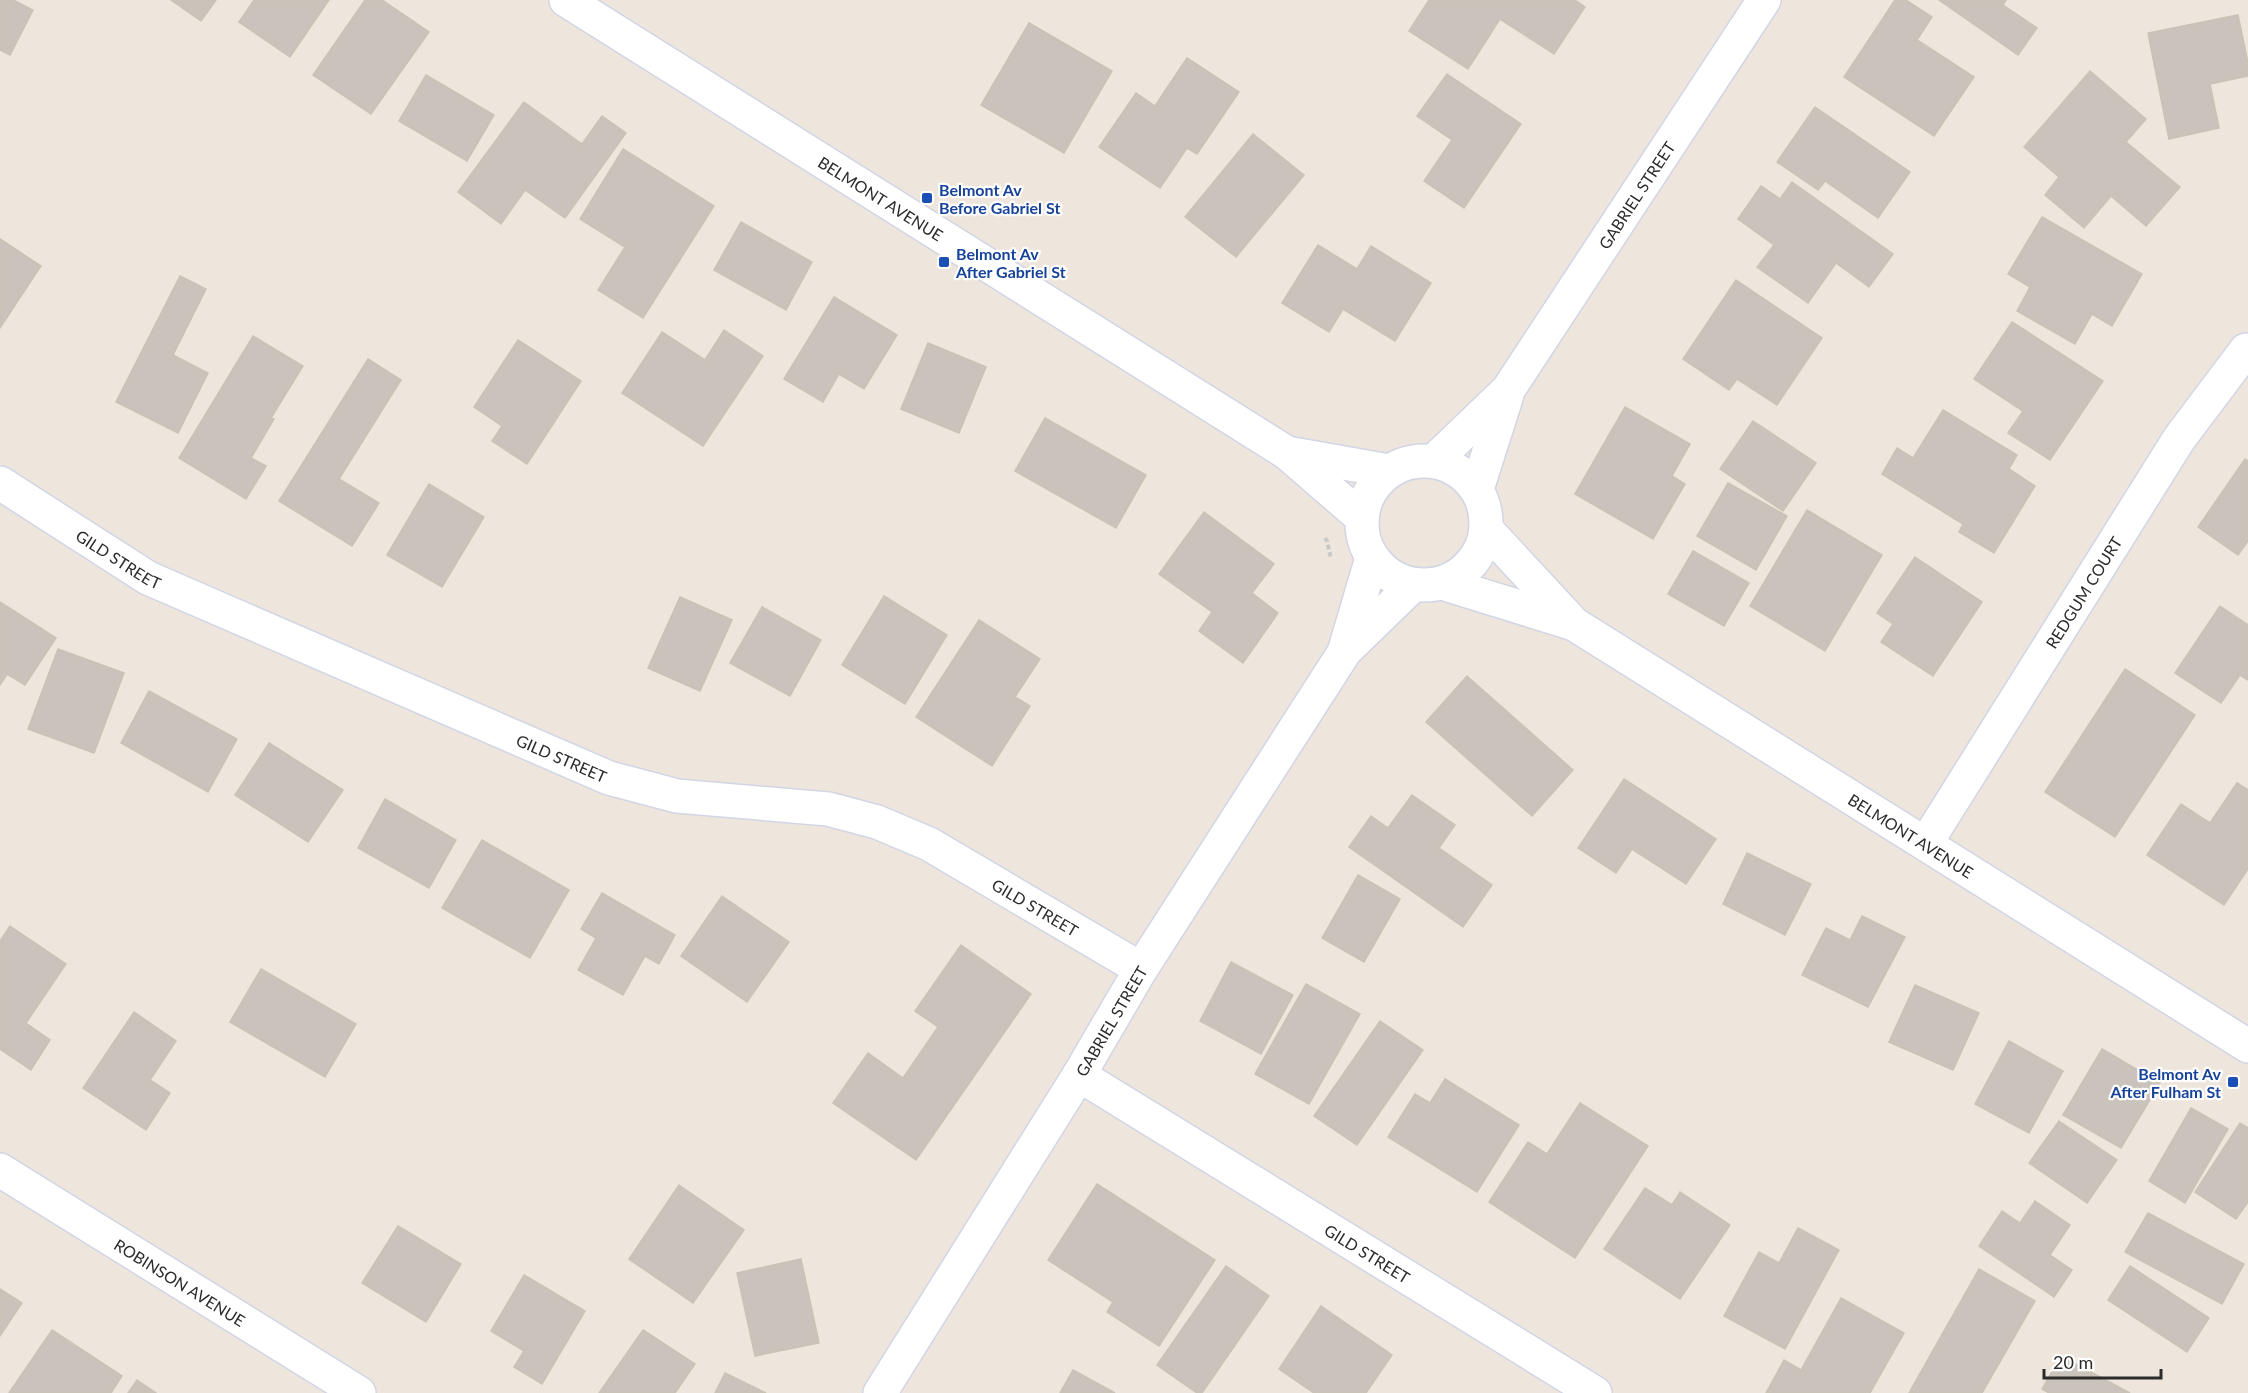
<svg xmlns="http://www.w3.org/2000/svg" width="2248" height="1393" font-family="Lato,sans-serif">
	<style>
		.building { fill: #c9c3bb; stroke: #cac2b5; stroke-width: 1.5 }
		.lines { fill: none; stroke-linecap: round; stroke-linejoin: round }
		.minor-casing { stroke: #d1d5e5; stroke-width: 36 }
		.tertiary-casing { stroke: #d1d5e5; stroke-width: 36 }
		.path { stroke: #c8c8c8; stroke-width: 4; stroke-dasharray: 4.5 3; stroke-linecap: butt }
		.minor { stroke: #fff; stroke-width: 33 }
		.tertiary { stroke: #fff; stroke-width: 33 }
		.transit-dot { fill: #1a4fb4; stroke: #fff; stroke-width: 2 }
		.labels { text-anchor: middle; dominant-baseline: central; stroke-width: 4.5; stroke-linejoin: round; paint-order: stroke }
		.transit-label { font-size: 16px; font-weight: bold; fill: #164399; stroke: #fff; text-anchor: start }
		.street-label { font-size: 16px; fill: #2b2b2b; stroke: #fff }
	</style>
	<rect width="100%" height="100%" fill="#eee6dc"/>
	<g class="building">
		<path d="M0,0H13L33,10L10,55L0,50Z"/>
		<path d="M171,0H216L201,21Z"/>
		<path d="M254,0H329L290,57L239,22Z"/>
		<path d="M365,0H382L429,32L371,114L313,75Z"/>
		<path d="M1429,0H1575L1585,7L1554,54L1500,19L1468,69L1409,31Z"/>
		<path d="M1895,0H1906L1932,17L1917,40L1974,77L1934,136L1844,77Z"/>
		<path d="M1939,0H2006L2003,5L2037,28L2018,55Z"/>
		<path d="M2238,15L2248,63V76L2210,84L2219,128L2169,139L2148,33Z"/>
		<path d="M1029,23L1112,71L1064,153L981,105Z"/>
		<path d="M1187,58L1239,92L1197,154L1187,148L1160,188L1099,147L1136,93L1155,106Z"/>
		<path d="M2090,71L2146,119L2126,142L2180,187L2146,226L2111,196L2084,228L2045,195L2059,177L2024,147Z"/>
		<path d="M1447,74L1521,124L1464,208L1424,181L1452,140L1417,116Z"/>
		<path d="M426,75L494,115L467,161L399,121Z"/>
		<path d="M524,102L582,144L602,116L626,133L565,218L525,190L501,224L458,192Z"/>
		<path d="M1815,107L1910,172L1878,218L1825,181L1818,190L1777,162Z"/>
		<path d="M1253,134L1304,175L1236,257L1185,217Z"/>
		<path d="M623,149L714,206L643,318L598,290L625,247L580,219Z"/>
		<path d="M1792,182L1893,254L1869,287L1836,263L1808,303L1757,267L1774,245L1738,219L1761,186L1780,199Z"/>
		<path d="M2042,217L2142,274L2112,326L2092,314L2075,344L2017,311L2030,287L2008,274Z"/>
		<path d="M741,222L812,262L786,310L714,270Z"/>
		<path d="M0,239L41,266L0,328Z"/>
		<path d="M1318,245L1357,269L1371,246L1431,283L1395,341L1343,309L1329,332L1282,303Z"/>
		<path d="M180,276L206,289L173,355L208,373L178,433L116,402Z"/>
		<path d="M1736,280L1822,338L1777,405L1737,379L1729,390L1683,359Z"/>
		<path d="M834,297L897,335L864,389L839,374L823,402L784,379Z"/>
		<path d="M2012,322L2103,381L2050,460L2008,433L2023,411L1974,379Z"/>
		<path d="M724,330L763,356L703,446L622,393L662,332L705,360Z"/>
		<path d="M253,336L303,366L271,418L274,419L251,458L266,466L246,499L179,458Z"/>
		<path d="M518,340L581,381L527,464L492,441L502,426L474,407Z"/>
		<path d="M928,343L986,367L959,433L901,409Z"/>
		<path d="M368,359L401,380L339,479L379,503L352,546L279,501Z"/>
		<path d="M1625,407L1690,444L1672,476L1685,484L1653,539L1575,494Z"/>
		<path d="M1943,410L2017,455L2009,469L2035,486L1994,553L1959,532L1963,524L1882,474L1897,448L1913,458Z"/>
		<path d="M1045,418L1146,475L1116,528L1015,471Z"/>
		<path d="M1753,421L1816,463L1783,511L1720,469Z"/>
		<path d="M2245,459L2248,461V541L2238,555L2198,527Z"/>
		<path d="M1728,483L1787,516L1756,570L1697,536Z"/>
		<path d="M429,484L484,517L442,587L387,555Z"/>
		<path d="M1807,510L1882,555L1825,651L1750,606Z"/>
		<path d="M1204,512L1274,564L1252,593L1278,613L1243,663L1199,631L1212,612L1159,574Z"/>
		<path d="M1693,551L1749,583L1724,626L1668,594Z"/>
		<path d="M1915,557L1982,602L1933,676L1881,642L1893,624L1877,613Z"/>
		<path d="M884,596L947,635L905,704L842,665Z"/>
		<path d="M680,597L732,620L700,691L648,668Z"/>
		<path d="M0,602L56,638L25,685L7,674L0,685Z"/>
		<path d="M2220,606L2248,625V680L2240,675L2221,703L2175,673Z"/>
		<path d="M762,607L821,640L790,696L730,663Z"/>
		<path d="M979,620L1040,659L1015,697L1030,706L992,766L916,717Z"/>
		<path d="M58,649L124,673L94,753L28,729Z"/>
		<path d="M2125,669L2195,715L2115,837L2045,792Z"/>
		<path d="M1467,676L1573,770L1532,816L1426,722Z"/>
		<path d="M149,691L237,739L208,792L121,743Z"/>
		<path d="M269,743L343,790L308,842L235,795Z"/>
		<path d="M1624,779L1716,839L1686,884L1632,849L1616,873L1578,848Z"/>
		<path d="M2237,783L2248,790V869L2224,905L2147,855L2181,804L2210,823Z"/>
		<path d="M1412,795L1455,825L1439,848L1492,885L1463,927L1349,847L1371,816L1388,828Z"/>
		<path d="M385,799L456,840L429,888L358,848Z"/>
		<path d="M482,840L569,890L530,958L442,908Z"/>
		<path d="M1747,853L1811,884L1785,935L1723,904Z"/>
		<path d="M1358,875L1400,899L1364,962L1322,938Z"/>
		<path d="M602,893L675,935L659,964L645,956L623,995L578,970L596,938L581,929Z"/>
		<path d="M722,896L789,942L747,1002L681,956Z"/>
		<path d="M1862,916L1905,937L1868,1007L1802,975L1826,928L1850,940Z"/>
		<path d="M10,926L66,964L26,1023L50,1040L31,1070L0,1049V941Z"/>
		<path d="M961,945L1031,994L916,1160L833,1103L868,1053L903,1078L938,1027L915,1011Z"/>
		<path d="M1231,962L1293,995L1261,1054L1200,1021Z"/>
		<path d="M261,969L356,1024L325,1077L230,1022Z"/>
		<path d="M1306,984L1360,1014L1309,1104L1255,1074Z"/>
		<path d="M1915,985L1979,1013L1953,1070L1889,1042Z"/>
		<path d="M134,1012L176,1041L150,1080L170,1093L146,1130L83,1088Z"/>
		<path d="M1380,1021L1423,1050L1357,1145L1314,1116Z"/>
		<path d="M2009,1041L2063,1071L2029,1133L1975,1104Z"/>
		<path d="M2102,1049L2160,1083L2121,1148L2063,1115Z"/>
		<path d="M1445,1079L1519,1125L1477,1192L1388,1137L1415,1094L1430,1103Z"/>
		<path d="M1580,1103L1648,1146L1575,1258L1489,1202L1528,1142L1547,1154Z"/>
		<path d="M2191,1108L2228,1129L2185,1203L2149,1181Z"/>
		<path d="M2059,1121L2117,1160L2087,1203L2029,1163Z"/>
		<path d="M2240,1123L2248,1128V1202L2236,1219L2195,1192Z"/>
		<path d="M1097,1184L1215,1260L1159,1346L1107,1312L1113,1302L1048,1260Z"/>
		<path d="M679,1185L744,1230L693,1303L629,1259Z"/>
		<path d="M1645,1188L1672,1205L1680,1192L1730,1225L1680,1299L1604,1249Z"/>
		<path d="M2035,1201L2070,1225L2050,1255L2072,1270L2054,1297L1979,1246L2002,1211L2020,1223Z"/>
		<path d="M2148,1213L2244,1264L2222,1304L2125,1252Z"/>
		<path d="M398,1226L461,1264L426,1322L362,1283Z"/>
		<path d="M1798,1228L1839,1250L1785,1349L1724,1316L1759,1252L1779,1263Z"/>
		<path d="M801,1259L819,1343L755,1356L737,1273Z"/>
		<path d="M1226,1266L1269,1296L1202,1393H1197L1157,1365Z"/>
		<path d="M2130,1266L2209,1318L2187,1352L2108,1300Z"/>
		<path d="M1979,1269L2035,1301L1982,1393H1909Z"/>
		<path d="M524,1275L585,1311L542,1384L514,1367L524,1351L491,1331Z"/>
		<path d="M0,1289L22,1303L0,1336Z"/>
		<path d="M1841,1298L1904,1333L1870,1393H1766L1784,1360L1801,1370Z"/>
		<path d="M1321,1306L1392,1355L1366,1393H1314L1279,1369Z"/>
		<path d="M52,1330L122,1376L111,1393H9Z"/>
		<path d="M643,1330L695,1364L675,1393H599Z"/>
		<path d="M2061,1356L2130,1393H2049L2042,1389Z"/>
		<path d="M1073,1370L1115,1393H1060Z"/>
		<path d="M725,1373L766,1393H715Z"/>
		<path d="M137,1380L156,1393H128Z"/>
	</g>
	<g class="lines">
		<defs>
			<g id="minor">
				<path id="s1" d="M566,0L1287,453L1361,517"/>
				<path d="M1287,453L1389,471"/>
				<path id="s2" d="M0,483L148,578L609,778L677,796L828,809L877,822L929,844L1141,969"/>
				<path d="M1487,530L1574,624"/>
				<path id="s3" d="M1442,583L1574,624L2248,1046"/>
				<path id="s4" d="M1926,843L2179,439L2246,350L2248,351"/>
				<path id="s5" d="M1079,1075L1595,1393"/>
				<path id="s6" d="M0,1170L359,1393"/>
			</g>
			<g id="tertiary">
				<circle cx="1424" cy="523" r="62"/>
				<path id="s7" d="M1434,461L1508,390L1764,0"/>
				<path d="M1477,489L1507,395"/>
				<path d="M1345,649L1372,558"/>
				<path id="s8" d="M880,1393L1079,1075L1141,969L1345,651L1413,585"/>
			</g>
		</defs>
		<use href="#minor" class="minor-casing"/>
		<use href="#tertiary" class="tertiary-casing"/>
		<path class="path" d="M1325,538L1327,541L1331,559"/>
		<use href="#minor" class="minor"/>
		<use href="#tertiary" class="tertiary"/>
	</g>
	<g class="transit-dot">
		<rect x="921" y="192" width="12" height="12" rx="3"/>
		<rect x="938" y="256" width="12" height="12" rx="3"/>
		<rect x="2227" y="1076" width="12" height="12" rx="3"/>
	</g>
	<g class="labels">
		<g class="transit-label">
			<text x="939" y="189">Belmont Av<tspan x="939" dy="18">Before Gabriel St</tspan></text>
			<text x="956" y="253">Belmont Av<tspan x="956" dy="18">After Gabriel St</tspan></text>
			<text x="2221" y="1073" text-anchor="end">Belmont Av<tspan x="2221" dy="18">After Fulham St</tspan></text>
		</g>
		<g class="street-label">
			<text stroke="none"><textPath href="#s7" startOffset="336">GABRIEL STREET</textPath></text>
			<text stroke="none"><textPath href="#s1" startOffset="372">BELMONT AVENUE</textPath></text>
			<text stroke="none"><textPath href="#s2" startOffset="141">GILD STREET</textPath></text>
			<text stroke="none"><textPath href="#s4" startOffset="296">REDGUM COURT</textPath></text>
			<text stroke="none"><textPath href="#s2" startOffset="627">GILD STREET</textPath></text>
			<text stroke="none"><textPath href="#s3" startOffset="536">BELMONT AVENUE</textPath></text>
			<text stroke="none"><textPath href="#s2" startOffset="1131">GILD STREET</textPath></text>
			<text stroke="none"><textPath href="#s8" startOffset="438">GABRIEL STREET</textPath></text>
			<text stroke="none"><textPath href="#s5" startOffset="339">GILD STREET</textPath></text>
			<text stroke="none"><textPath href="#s6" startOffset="212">ROBINSON AVENUE</textPath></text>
		</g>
	</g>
	<path d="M2044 1369v9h117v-9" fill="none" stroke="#2b2b2b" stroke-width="3"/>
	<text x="2053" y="1369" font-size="18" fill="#2b2b2b" stroke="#ffffff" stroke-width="4.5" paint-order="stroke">20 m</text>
</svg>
